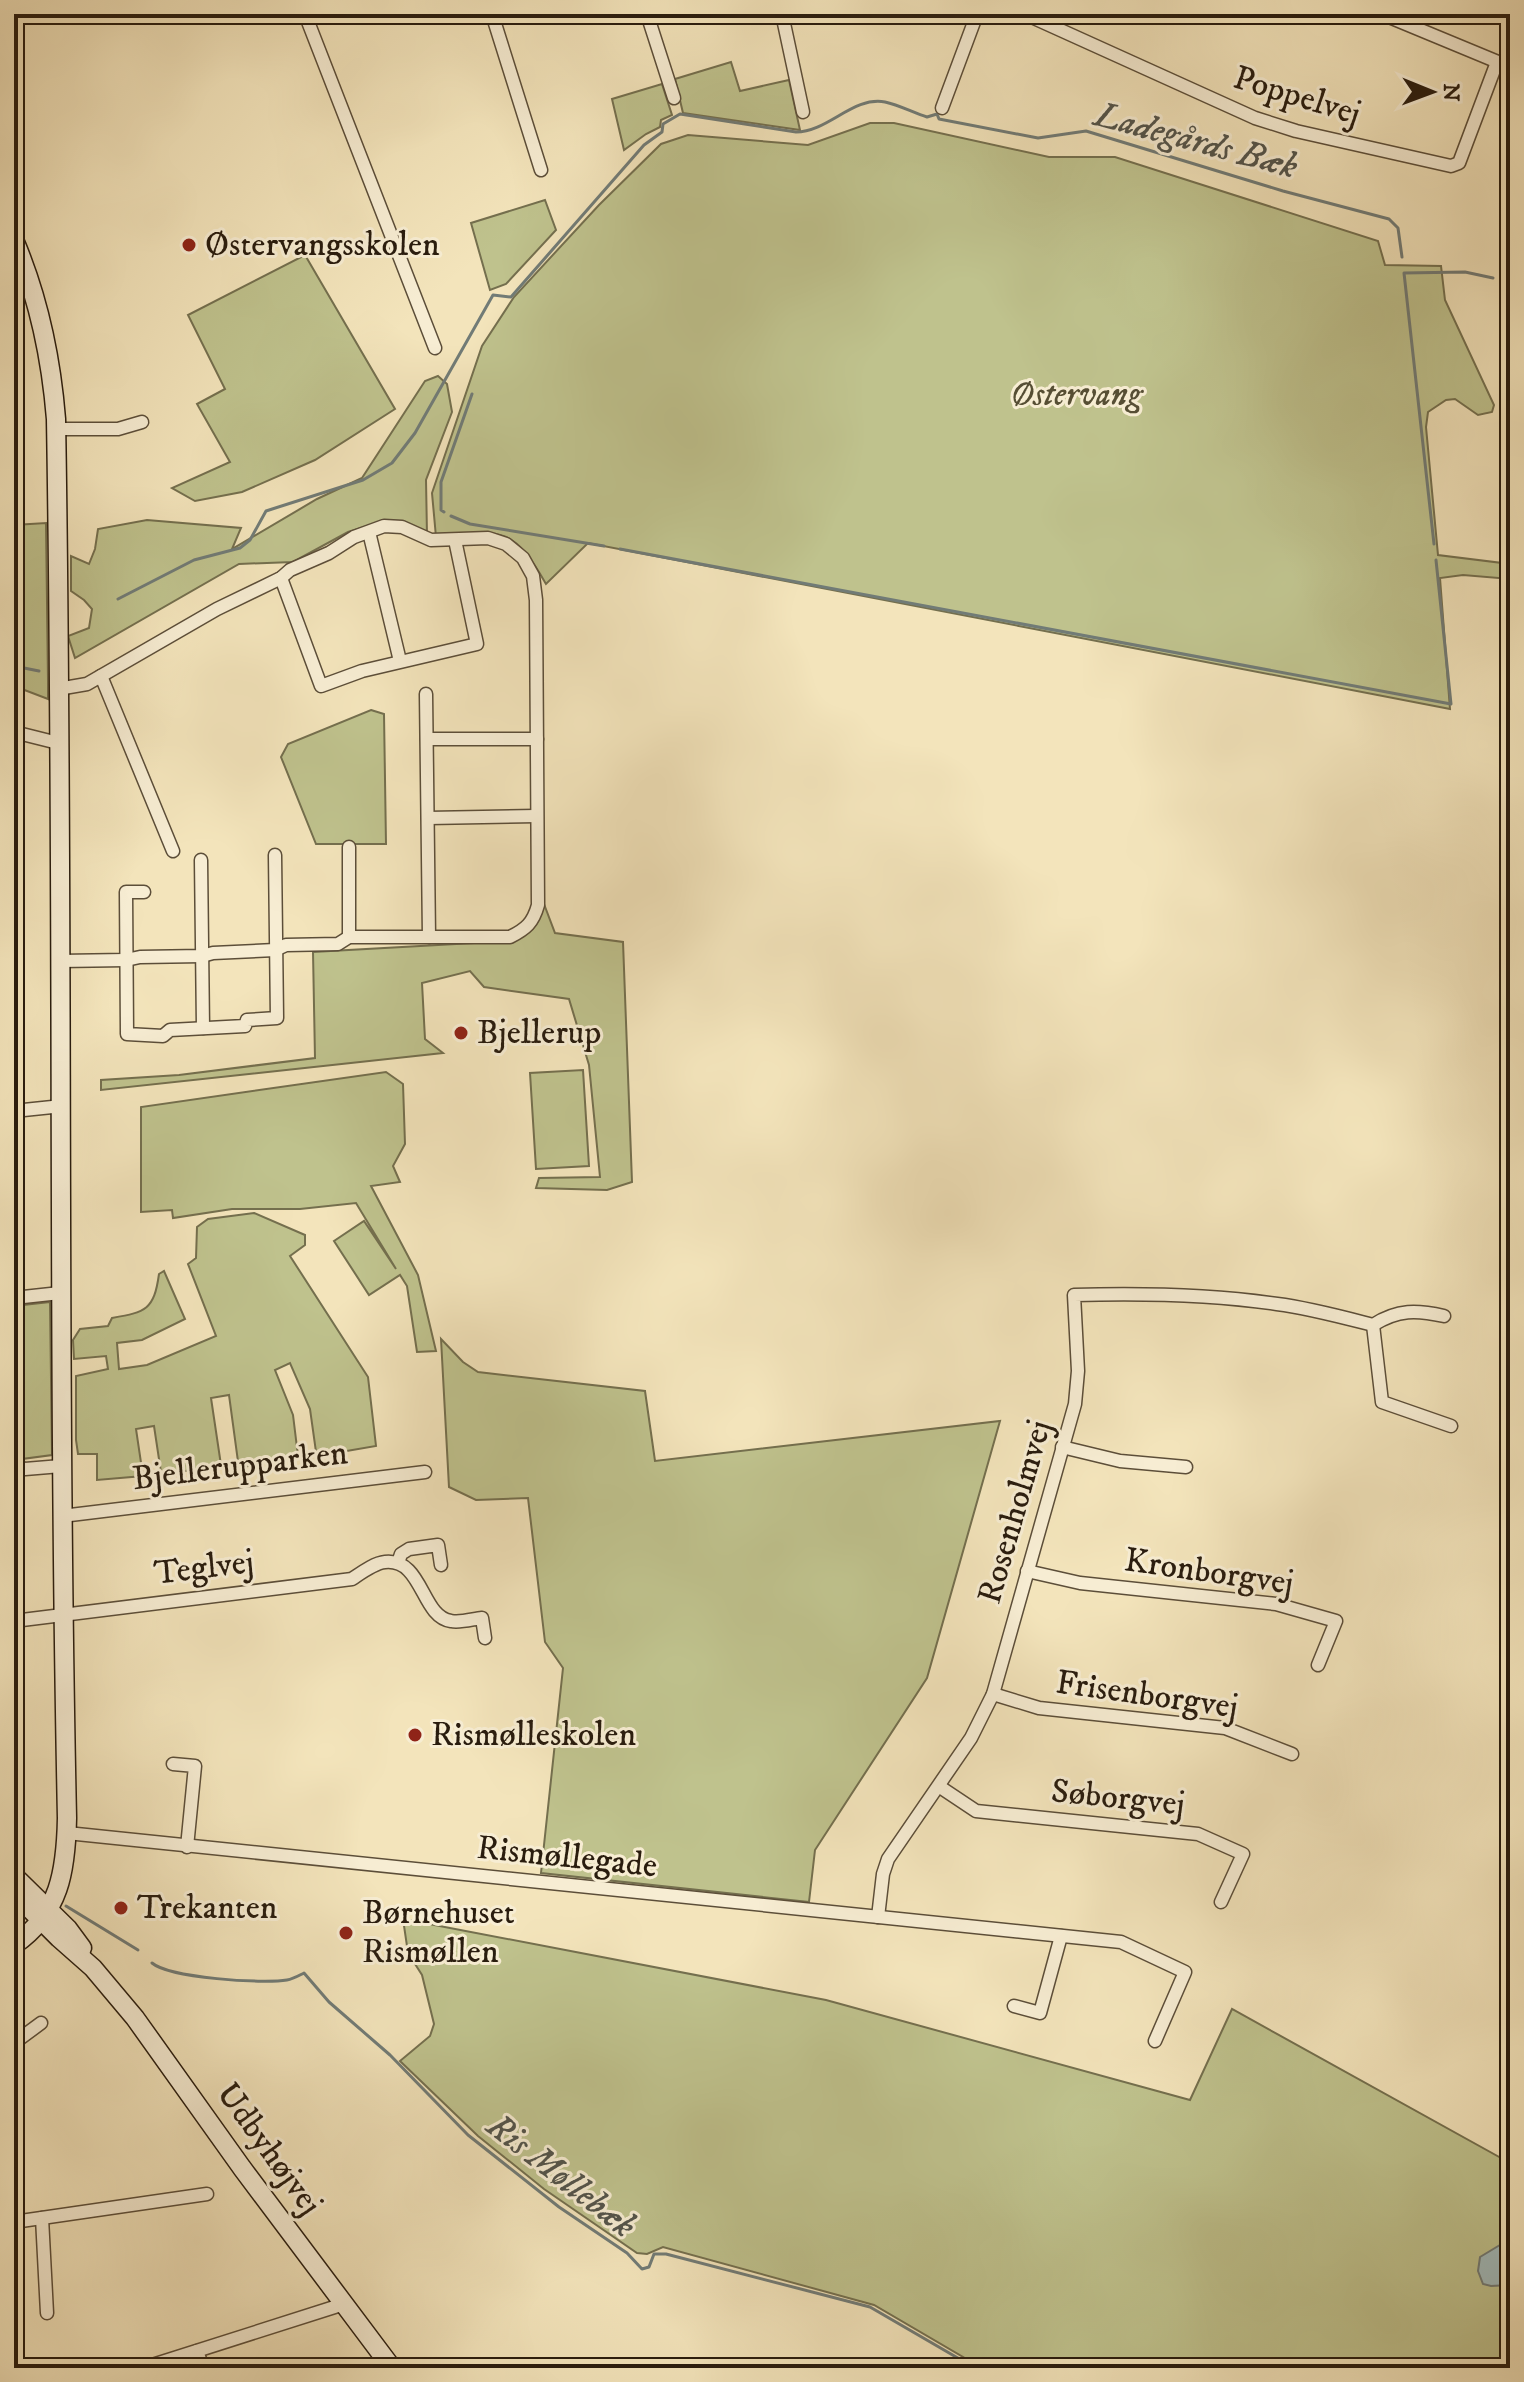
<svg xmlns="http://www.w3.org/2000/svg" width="1524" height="2382" font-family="'IM FELL DW Pica',serif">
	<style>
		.green { fill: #bfc28d; stroke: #746f4e; stroke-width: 2 }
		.water { fill: #a1bbbc; stroke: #717b76; stroke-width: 2 }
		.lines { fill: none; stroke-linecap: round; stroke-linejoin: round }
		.stream { stroke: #717b76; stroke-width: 3 }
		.street-casing { stroke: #5c4e39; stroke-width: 15 }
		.secondary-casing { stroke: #291c0e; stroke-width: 21 }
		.street { stroke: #f7edd3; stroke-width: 12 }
		.secondary { stroke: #f7edd3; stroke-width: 18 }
		.poi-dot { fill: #8f2418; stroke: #f7edd3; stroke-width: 3 }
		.labels { text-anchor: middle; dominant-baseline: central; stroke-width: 6; stroke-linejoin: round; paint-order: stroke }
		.street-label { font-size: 34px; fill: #291c0e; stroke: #f7edd3 }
		.poi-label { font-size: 34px; fill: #291c0e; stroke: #f7edd3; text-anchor: start }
		.park-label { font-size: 34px; font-style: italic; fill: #564e34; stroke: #f7edd3 }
		.water-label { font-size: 36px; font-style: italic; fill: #53544b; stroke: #f7edd3 }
	</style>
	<rect width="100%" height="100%" fill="#f3e4bb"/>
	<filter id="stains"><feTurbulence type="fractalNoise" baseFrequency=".0025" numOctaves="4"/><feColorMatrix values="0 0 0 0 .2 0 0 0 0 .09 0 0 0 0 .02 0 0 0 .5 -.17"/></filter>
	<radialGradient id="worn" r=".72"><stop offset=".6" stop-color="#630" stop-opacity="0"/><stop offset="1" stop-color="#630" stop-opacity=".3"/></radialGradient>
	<g class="green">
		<path d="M731,62L740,91L789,80L800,130L683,113L675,79Z"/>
		<path d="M662,84L672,115L661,120L660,127L646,134L624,150L612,99Z"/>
		<path d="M870,123H894L1049,157H1115L1378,241L1385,265L1441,266L1445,300L1494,405L1492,412L1478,415L1455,399L1446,400L1428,412L1426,427L1438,555L1510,564V579L1463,575L1440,578L1450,709L588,543L546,584C512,524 499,530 436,537L432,493L482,346L514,297L599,205L661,144L688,135L808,145Z"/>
		<path d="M545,200L556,230L506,284L490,290L471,223Z"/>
		<path d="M305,255L395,409L315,460L242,492L195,501L172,488L230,462L197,404L225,389L188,315Z"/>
		<path d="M438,376L447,384L452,412L426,480L427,535L387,520L348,532L293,562L239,564L75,658L68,636L89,628L92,609L84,600L71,591V556L89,564L95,549L98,529L147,520L241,528L232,549L317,499L362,478L425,381Z"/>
		<path d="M46,523L48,681V699L14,686V525Z"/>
		<path d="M371,710L384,714L386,844H316L281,757L288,744Z"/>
		<path d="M544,904L555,933L623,942L632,1182L607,1190L536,1188L539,1178L600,1177L589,1065L569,999L484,987L470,971L422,983L425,1039L443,1053L101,1090V1080L179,1075L315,1058L313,952L512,941C530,931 538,924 544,904Z"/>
		<path d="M583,1070L589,1166L536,1169L530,1073Z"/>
		<path d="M386,1072L403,1084L405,1144L393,1166L400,1182L371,1186L418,1275L436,1351L417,1352L407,1286L400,1275L369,1295L334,1241L364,1221L396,1269L356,1203L300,1209H232L173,1218L172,1210L141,1212V1107Z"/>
		<path d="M254,1213L305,1235V1245L290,1256L368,1377L376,1446L335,1453L317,1459L310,1409L290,1363L275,1370L293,1415L298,1456L257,1463L239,1469L229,1395L211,1398L221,1465L179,1472L162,1479L154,1426L136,1429L143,1476L97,1480V1454H78L76,1440V1376L108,1369L106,1356L74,1359L73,1340L80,1329L108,1326L112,1318C146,1312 154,1310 159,1274L164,1271L185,1319L142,1340L117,1343L119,1369L147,1365L216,1336L188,1264L196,1258L197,1227L208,1219Z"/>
		<path d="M50,1302L52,1455L14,1460V1306Z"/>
		<path d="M441,1339L463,1362L478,1372L645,1391L655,1461L1000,1421L927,1678L815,1850L809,1902L541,1873L563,1668L545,1642L528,1498L476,1500L449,1487Z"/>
		<path d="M403,1919L826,2000L1190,2100L1232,2009L1510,2163V2368H982L874,2305L663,2247L647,2254L637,2253L544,2189L478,2136L400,2061L430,2036L434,2024L422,1975L408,1953Z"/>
	</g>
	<path class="water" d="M1505,2242H1510V2285L1491,2286L1483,2284L1478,2271L1480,2257Z"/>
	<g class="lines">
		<g class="stream">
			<path d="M444,512L441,510V482L472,394"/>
			<path d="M451,516L470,524L604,546"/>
			<path d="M1434,544L1404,273L1465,272L1493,278"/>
			<path d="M620,549L1451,704L1436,560"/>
			<path d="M118,599L194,560L240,548L250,540L266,511L363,480L392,463L415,433L493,295L511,297L644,145L662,132L663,124L680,114L796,132C828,132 853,96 885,102C899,105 914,113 927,117L937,114L939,119L1038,138L1086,131L1283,191L1389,219L1398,228L1402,257"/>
			<path d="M14,666L39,671"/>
			<path d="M66,1906L138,1950"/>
			<path d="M152,1963C170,1978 262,1984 287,1980C293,1979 298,1976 304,1973L329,2002L390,2055L468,2135L559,2207L627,2253L642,2269L649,2267L654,2254H666L870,2307L975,2368"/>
		</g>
		<defs>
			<g id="street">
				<path d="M305,14L435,348"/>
				<path d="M492,14L541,170"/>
				<path d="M647,14L674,98"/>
				<path d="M782,14L803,112"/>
				<path d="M1025,14L1255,118L1296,131L1451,166L1459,163L1497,62"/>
				<path d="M1382,14L1510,67"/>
				<path d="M942,108L977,14"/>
				<path d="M14,292L33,289"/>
				<path d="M56,429H118L142,422"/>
				<path d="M369,532L400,661"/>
				<path d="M281,578L321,686L362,671L477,644L455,540"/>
				<path d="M101,676L173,851"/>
				<path d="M58,689L87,684L217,609L281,578L290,570L329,553L354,537L384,526L402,527L431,540L488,538L506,544L523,558L533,576L536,600L538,905C533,923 526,929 510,937H349L338,944L286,945L275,950L213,953L202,956L140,957L126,960L60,961"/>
				<path d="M426,694L429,937"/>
				<path d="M14,732L58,743"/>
				<path d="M427,739H537"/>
				<path d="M428,818L536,816"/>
				<path d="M349,847V937"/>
				<path d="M201,860L203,1028"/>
				<path d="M144,892H126L127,1034L163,1036L170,1030L245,1026L247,1020L277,1018L275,855"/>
				<path d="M14,1111L62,1106"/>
				<path d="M14,1298L60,1293"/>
				<path d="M1373,1325L1382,1402L1451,1426"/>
				<path d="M1062,1447L1120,1461L1186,1467"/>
				<path d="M14,1466L25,1469L61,1466"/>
				<path d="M62,1516L425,1472"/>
				<path d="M398,1563L401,1554L409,1549L438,1545L441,1565"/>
				<path d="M1027,1571L1080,1583L1276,1604L1336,1621L1318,1665"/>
				<path d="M14,1621L352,1579C361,1573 374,1563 385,1562C423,1558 421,1617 451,1621C460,1623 473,1619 482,1618L485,1638"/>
				<path d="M993,1694L1039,1708L1225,1728L1292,1754"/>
				<path d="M173,1764L195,1766L187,1847"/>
				<path d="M940,1787L976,1811L1198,1834L1243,1854L1221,1902"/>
				<path d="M67,1833L1121,1942L1185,1972L1155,2041"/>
				<path d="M878,1917L883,1874L888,1859L971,1738L993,1694L1075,1404L1078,1371L1074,1295C1142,1293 1209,1294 1277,1304C1309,1308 1342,1317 1373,1325C1398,1309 1417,1310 1444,1316"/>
				<path d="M1014,2006L1040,2013L1061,1936"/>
				<path d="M14,2043L41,2023"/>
				<path d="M42,2218L47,2313"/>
				<path d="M14,2222L207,2194"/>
				<path d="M197,2351L203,2368"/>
				<path d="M143,2368L344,2304"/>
			</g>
			<g id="secondary">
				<path d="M14,240C38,296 51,357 56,419C64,885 57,1352 67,1818C66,1871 60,1913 14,1945"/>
				<path d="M14,1876L68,1929L82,1948"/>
				<path d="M14,1893L59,1938L93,1968L135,2018L242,2168L392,2368"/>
			</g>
		</defs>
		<use href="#street" class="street-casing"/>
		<use href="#secondary" class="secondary-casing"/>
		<use href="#street" class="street"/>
		<use href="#secondary" class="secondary"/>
	</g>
	<g class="poi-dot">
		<circle cx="189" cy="245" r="8"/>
		<circle cx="461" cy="1033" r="8"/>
		<circle cx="415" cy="1735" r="8"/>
		<circle cx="121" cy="1908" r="8"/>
		<circle cx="346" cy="1933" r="8"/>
	</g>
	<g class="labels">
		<g class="street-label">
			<text transform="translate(1297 96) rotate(17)">Poppelvej</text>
			<text transform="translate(240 1466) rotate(-7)">Bjellerupparken</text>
			<text transform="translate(1015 1512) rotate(-74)">Rosenholmvej</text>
			<text transform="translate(204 1568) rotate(-7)">Teglvej</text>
			<text transform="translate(1209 1572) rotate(8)">Kronborgvej</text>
			<text transform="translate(1147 1695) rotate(8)">Frisenborgvej</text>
			<text transform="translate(1118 1798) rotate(6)">Søborgvej</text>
			<text transform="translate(567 1857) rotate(6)">Rismøllegade</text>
			<text transform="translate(269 2149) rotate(54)">Udbyhøjvej</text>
		</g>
		<g class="poi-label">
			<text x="205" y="245">Østervangsskolen</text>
			<text x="477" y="1033">Bjellerup</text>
			<text x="431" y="1735">Rismølleskolen</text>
			<text x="137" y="1908">Trekanten</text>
			<text x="362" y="1913">Børnehuset<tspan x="362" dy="39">Rismøllen</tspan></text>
		</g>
		<g class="park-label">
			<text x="1076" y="395">Østervang</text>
		</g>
		<g class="water-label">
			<text transform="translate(1196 141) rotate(15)">Ladegårds Bæk</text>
			<text transform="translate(561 2176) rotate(38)">Ris Møllebæk</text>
		</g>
	</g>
	<rect width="1524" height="2382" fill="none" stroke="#f3e4bb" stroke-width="48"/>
	<rect x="16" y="16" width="1492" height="2350" fill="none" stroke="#291c0e" stroke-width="4"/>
	<rect x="24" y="24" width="1476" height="2334" fill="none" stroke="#291c0e" stroke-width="2"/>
	<g transform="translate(1432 92) rotate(91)" stroke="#f7edd3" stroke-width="6" paint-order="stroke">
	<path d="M0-6L14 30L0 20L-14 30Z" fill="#291c0e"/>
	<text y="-12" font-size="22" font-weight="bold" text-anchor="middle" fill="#291c0e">N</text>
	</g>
	<rect width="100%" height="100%" filter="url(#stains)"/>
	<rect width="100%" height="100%" fill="url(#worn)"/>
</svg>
